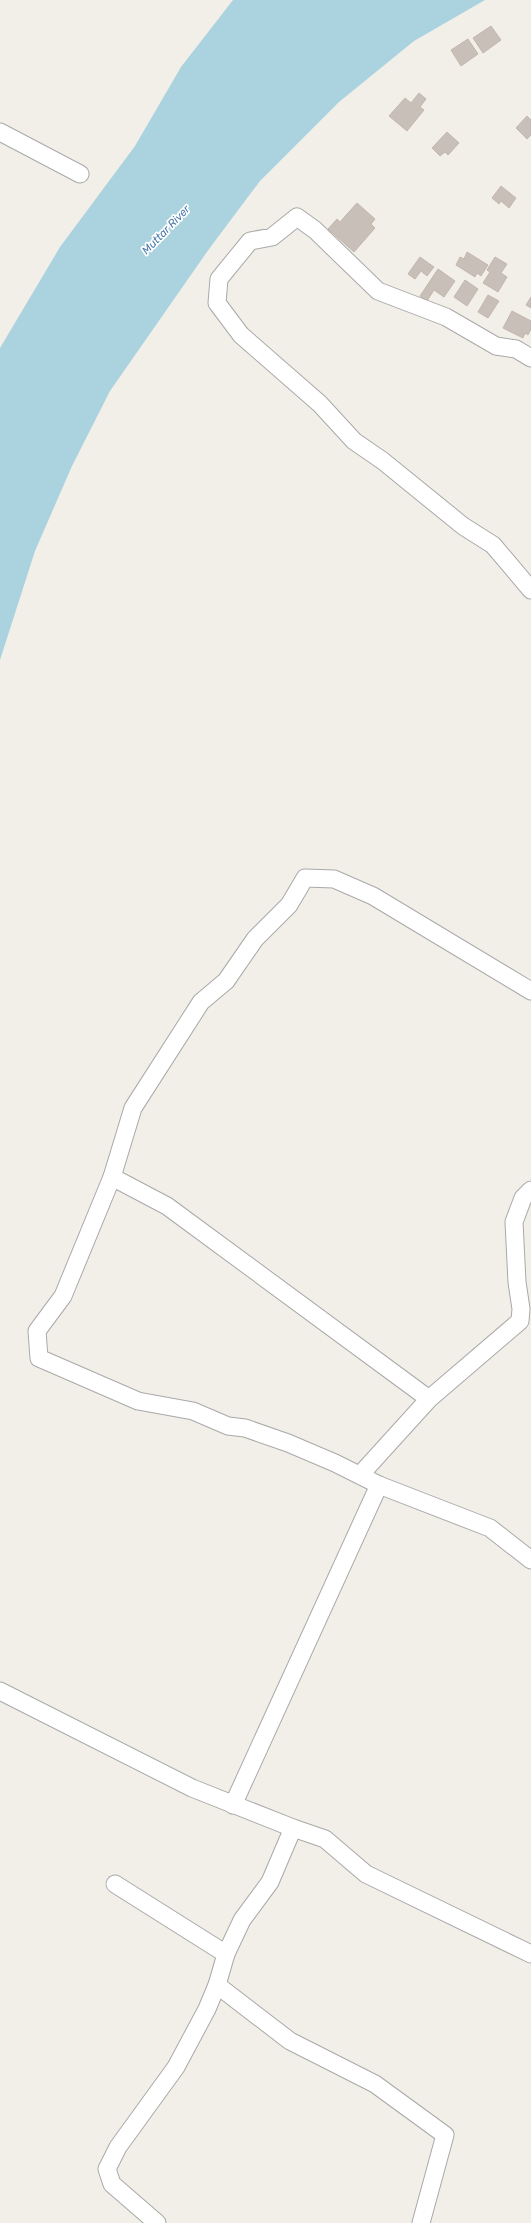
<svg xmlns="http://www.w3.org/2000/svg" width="531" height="2223" font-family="Rubik,sans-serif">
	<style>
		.water { fill: #aad3df }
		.building { fill: #c7bfb8; stroke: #c4b6ab }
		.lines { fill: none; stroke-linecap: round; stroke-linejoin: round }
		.street-casing { stroke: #a9a9a9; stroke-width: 19 }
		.street { stroke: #fff; stroke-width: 17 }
		.labels { text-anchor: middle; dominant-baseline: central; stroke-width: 3.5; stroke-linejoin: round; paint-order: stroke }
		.water-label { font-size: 11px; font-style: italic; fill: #4a7aab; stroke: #fff }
	</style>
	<rect width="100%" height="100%" fill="#f2efe9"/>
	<path class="water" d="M233,0H485L414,41L339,102L260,181L209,249L110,391L72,466L35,551L0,660V348L60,247L135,146L181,67Z"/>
	<g class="building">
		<path d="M491,26L501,40L483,53L473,38Z"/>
		<path d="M468,39L478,54L461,66L451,50Z"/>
		<path d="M419,93L426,99L420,107L424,110L407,131L389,116L405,98L411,103Z"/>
		<path d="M527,116L531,120V135L527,139L516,128Z"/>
		<path d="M447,132L459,143L448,155L445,152L440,156L432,148Z"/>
		<path d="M501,186L516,198L509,208L501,201L499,204L492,198Z"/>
		<path d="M357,203L375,219L371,224L375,228L354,252L328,229L337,219L340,222Z"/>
		<path d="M467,252L488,265L481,276L477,273L475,277L456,265L460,257L464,259Z"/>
		<path d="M420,257L434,267L427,276L421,271L415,279L408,274Z"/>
		<path d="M495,257L507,264L501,273L507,277L498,292L483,283L490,272L487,270Z"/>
		<path d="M438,269L455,281L444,297L434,290L427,301L420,296Z"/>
		<path d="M465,280L478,289L467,306L454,297Z"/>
		<path d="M488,295L499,301L488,318L478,312Z"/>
		<path d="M531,297V308L526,305Z"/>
		<path d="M512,311L531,321V329L528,335L525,333L523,338L503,328Z"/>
	</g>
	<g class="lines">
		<defs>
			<g id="street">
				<path d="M0,132L80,174"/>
				<path d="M531,358L516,349L496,346L446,317L378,291L315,230L297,217L272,237L250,241L219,279L217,303L241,335L320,404L354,441L383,461L463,526L493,545L531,590"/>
				<path d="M531,991L373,896L334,879L305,878L289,905L255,939L226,981L201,1002L133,1108L112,1177L63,1296L37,1331L39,1358L138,1401L193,1411L228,1426L245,1428L288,1443L335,1463L379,1485L490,1528L531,1560"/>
				<path d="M112,1177L167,1206L429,1399"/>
				<path d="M360,1475L429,1399L520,1321L521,1309L517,1282L514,1222L523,1198L531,1190"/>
				<path d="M0,1691L192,1788L293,1828"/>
				<path d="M233,1805L379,1485"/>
				<path d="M115,1884L226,1954"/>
				<path d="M217,1985L290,2041L375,2084L445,2135L421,2223"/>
				<path d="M157,2223L112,2184L107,2169L118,2147L176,2067L207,2009L217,1985L226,1954L242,1920L270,1882L293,1828L325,1839L366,1874L531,1954"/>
			</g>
		</defs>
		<use href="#street" class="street-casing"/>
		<use href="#street" class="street"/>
	</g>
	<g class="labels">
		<g class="water-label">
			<text transform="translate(166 230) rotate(-46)">Muttar River</text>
		</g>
	</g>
</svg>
